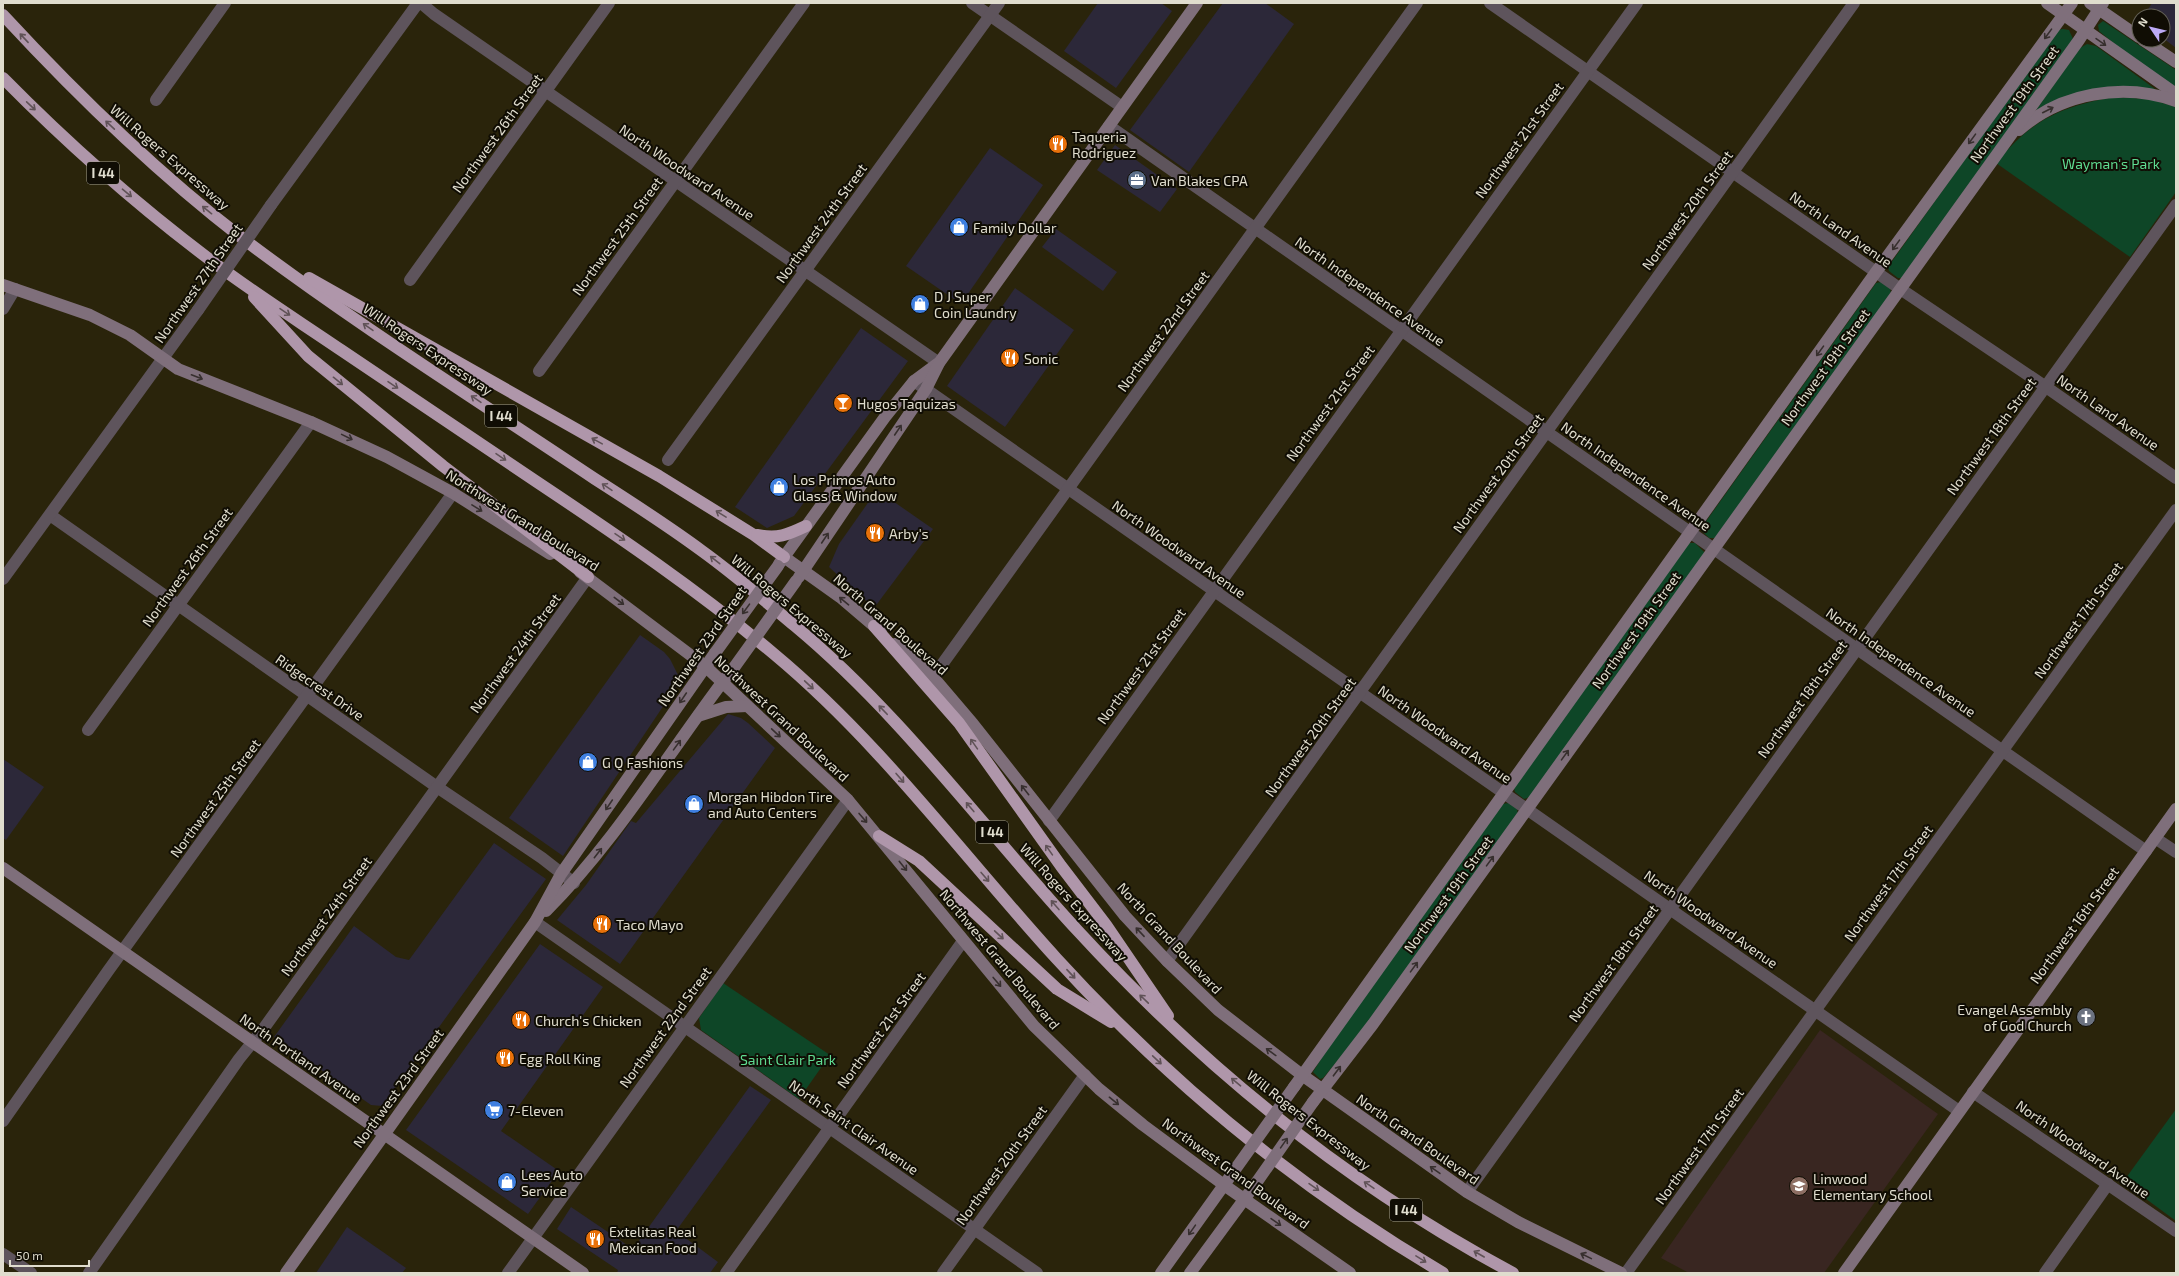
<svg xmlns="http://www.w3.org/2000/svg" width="2179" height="1276" font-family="'Exo 2',sans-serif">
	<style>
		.commercial { fill: #2c2839 }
		.education { fill: #392621 }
		.green { fill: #0e4627 }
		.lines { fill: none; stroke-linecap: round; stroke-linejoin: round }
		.street { stroke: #5e545c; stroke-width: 12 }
		.secondary { stroke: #7f6f7b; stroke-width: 12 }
		.highway { stroke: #af96aa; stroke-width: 12 }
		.street-bridge { stroke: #5e545c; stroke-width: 12 }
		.secondary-bridge { stroke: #7f6f7b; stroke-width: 12 }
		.oneway { stroke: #372f2e }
		.oneway2 { stroke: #605257 }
		.labels { text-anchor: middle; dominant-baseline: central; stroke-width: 4; stroke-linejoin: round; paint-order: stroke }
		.shield { fill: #100d04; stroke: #a29f91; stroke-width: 1 }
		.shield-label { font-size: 13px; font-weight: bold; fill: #e0ddce }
		.street-label { font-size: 14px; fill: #e0ddce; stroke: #100d04 }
		.poi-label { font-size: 14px; fill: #e0ddce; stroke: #100d04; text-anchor: start }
		.park-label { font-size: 14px; fill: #5fdc91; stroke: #100d04 }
	</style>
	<rect width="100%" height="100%" fill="#2a240b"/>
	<g class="commercial">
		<path d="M1098,3H1161L1172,11L1116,88L1064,51Z"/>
		<path d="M1223,3H1265L1294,24L1189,172L1130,130Z"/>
		<path d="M2152,3H2176V48L2163,38V16H2144Z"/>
		<path d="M1115,145L1177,189L1160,212L1097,170Z"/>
		<path d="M990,148L1043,185L961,304L906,266Z"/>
		<path d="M1056,229L1117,272L1103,291L1042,247Z"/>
		<path d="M1015,288L1074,330L1005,427L947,386Z"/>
		<path d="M861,328L908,361L794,516L767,528L735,507Z"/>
		<path d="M877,490L933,529L874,608L829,567L839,544Z"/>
		<path d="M640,635L664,652L670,659L678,675L676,687L563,856L509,818Z"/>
		<path d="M728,714L741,718L748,723L775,748L620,964L557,920L586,885L631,821L636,823Z"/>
		<path d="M3,759L44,787L6,840L3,838Z"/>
		<path d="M494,843L546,879L382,1106L371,1105L274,1037L354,926L396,957L409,960Z"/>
		<path d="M540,944L603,987L501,1131L559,1171L528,1214L406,1130Z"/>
		<path d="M750,1086L771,1100L676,1231L718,1262L710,1273H617L618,1270L557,1229L571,1207L633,1249Z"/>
		<path d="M347,1227L406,1268L402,1273H316Z"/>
	</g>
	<path class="education" d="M1820,1030L1938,1114L1824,1273H1689L1661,1258Z"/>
	<g class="green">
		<path d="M2103,21L2176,70V88L2127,54L2099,31L2098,25Z"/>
		<path d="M2063,29L2069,30L2073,39L1902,278H1898L1889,271L1888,267L2057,30Z"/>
		<path d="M2087,44L2096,46L2155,89H2146L2036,110L2080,48Z"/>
		<path d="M2114,97L2149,99L2176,107V192L2130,257L1996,163C2032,120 2059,107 2114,97Z"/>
		<path d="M1881,282L1890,288L1891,294L1716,538H1709L1702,531V527L1876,283Z"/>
		<path d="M1689,543H1695L1705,553L1530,797L1524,799L1515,792L1514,788Z"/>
		<path d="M1509,803L1517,809L1518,815L1356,1039L1323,1078L1320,1079L1313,1072L1340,1028L1502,804Z"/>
		<path d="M723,983L830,1055L799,1099L701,1030L699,1018Z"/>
		<path d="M2176,1109V1221L2123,1182Z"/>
	</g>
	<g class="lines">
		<g class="street">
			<path d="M421,3L434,14L939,363"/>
			<path d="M972,3L1122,107"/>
			<path d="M1490,3L1899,288L2046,387L2176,478"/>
			<path d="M156,100L225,3"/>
			<path d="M1109,126L2146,851"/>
			<path d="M271,205L418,3"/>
			<path d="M410,280L609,3"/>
			<path d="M3,309L15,289"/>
			<path d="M539,371L804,3"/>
			<path d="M914,381L1959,1111"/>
			<path d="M668,460L999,3"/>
			<path d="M50,515L437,787L542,858L574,883"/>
			<path d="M3,579L198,310"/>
			<path d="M933,677L1417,3"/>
			<path d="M88,730L311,422"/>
			<path d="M1049,821L1637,3"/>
			<path d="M2155,838L2176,852"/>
			<path d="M535,922L1037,1273"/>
			<path d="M1167,961L1854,3"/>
			<path d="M1973,1092L2176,1231"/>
			<path d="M3,1121L108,971L453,493"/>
			<path d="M1467,1192L2176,205"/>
			<path d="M3,1254L31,1273"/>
			<path d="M89,1273L239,1059L264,1028L588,577"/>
			<path d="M508,1273L848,800"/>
			<path d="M726,1273L963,941"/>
			<path d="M943,1273L1085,1075"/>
			<path d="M1626,1273L2176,510"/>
			<path d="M2045,1273L2108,1184"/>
		</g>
		<g class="secondary">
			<path d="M2047,3L2176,94"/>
			<path d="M2090,3L2139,37"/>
			<path d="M2143,40L2176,62"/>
			<path d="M2019,130C2061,93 2123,82 2176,101"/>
			<path d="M3,285L90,315L130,335L178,369L311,422L387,457L453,493L550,554"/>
			<path d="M784,557L840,597L881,632"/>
			<path d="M779,564L885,417L914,381L937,364"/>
			<path d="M580,572L705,666L848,800L1034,1026L1099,1089L1143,1125L1224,1185L1350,1273"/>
			<path d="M799,577L926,389L939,363L1197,3"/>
			<path d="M895,644L933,677L973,724L1125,916L1167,961L1218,1010L1302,1075L1467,1192L1518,1222L1621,1273"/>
			<path d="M698,716L726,707L747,706"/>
			<path d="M3,868L583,1273"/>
			<path d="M546,911C616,841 667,755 727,676"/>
			<path d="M1294,1087L1876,272L2072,3"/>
			<path d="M1313,1102L1373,1024L2079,40L2103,3"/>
			<path d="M286,1273L535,922L561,874L715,653"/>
			<path d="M1161,1273L1234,1171"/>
			<path d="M1190,1273L1254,1186"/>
			<path d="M1844,1273L2176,809"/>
		</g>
		<g class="highway">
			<path d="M3,15C77,95 155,171 242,238C356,324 477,400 595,479C631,502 667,525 702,551C734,574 764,600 795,626C902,715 984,829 1078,931C1203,1067 1350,1186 1513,1273"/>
			<path d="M3,78C67,143 136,204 209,259C251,291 297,320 341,350C406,394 472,438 537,482C618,536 699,591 774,654C881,743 963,856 1056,958C1168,1081 1300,1189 1443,1273"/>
			<path d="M309,278L659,476L754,535L784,557"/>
			<path d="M254,297L308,356L443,466L588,577"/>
			<path d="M757,535C778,539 787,535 806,526"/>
			<path d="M874,626L959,723L1061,866L1106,925L1168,1016"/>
			<path d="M879,836L919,861L1057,989L1111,1022"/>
		</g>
		<path class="street-bridge" d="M198,310L271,205"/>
		<g class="secondary-bridge">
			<path d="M715,653L778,566"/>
			<path d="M733,669L796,581"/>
			<path d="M1234,1171L1294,1087"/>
			<path d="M1254,1186L1313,1102"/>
		</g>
	</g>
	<defs><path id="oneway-shaft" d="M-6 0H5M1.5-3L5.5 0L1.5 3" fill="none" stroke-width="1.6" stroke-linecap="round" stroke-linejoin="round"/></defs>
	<g class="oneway">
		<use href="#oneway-shaft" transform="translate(2048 34) rotate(126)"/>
		<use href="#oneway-shaft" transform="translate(2101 42) rotate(35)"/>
		<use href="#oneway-shaft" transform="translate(2048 110) rotate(-27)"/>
		<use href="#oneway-shaft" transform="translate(1972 139) rotate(126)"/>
		<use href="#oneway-shaft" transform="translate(1896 245) rotate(126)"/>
		<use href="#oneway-shaft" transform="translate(1820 351) rotate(126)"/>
		<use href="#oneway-shaft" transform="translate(197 377) rotate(21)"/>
		<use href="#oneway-shaft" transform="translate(898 430) rotate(-56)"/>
		<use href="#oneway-shaft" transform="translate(347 437) rotate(26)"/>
		<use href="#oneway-shaft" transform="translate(477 508) rotate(32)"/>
		<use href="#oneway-shaft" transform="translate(825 538) rotate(-56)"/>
		<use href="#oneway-shaft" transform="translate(619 601) rotate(37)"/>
		<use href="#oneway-shaft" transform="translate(844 601) rotate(-140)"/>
		<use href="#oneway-shaft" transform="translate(746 609) rotate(126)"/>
		<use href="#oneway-shaft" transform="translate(683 698) rotate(124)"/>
		<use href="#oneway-shaft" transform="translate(776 733) rotate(43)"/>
		<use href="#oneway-shaft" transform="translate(677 745) rotate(-54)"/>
		<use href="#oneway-shaft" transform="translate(1565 755) rotate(-54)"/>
		<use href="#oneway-shaft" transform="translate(1025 790) rotate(-128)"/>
		<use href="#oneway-shaft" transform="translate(609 805) rotate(124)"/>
		<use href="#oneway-shaft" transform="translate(863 818) rotate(49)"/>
		<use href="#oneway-shaft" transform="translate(598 853) rotate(-52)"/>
		<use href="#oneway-shaft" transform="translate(1490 861) rotate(-54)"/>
		<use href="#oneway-shaft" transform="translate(903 866) rotate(51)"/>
		<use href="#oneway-shaft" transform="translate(1140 932) rotate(-133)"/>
		<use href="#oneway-shaft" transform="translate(1414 967) rotate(-54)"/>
		<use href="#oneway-shaft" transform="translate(997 982) rotate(50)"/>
		<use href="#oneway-shaft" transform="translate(1271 1052) rotate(-144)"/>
		<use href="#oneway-shaft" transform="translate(1337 1071) rotate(-53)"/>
		<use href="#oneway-shaft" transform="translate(1114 1101) rotate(39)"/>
		<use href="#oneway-shaft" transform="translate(1284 1143) rotate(-55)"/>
		<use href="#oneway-shaft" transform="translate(1435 1170) rotate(-145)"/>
		<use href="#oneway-shaft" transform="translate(1276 1222) rotate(35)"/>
		<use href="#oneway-shaft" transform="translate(1192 1230) rotate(125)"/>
		<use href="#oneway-shaft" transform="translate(1586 1256) rotate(-154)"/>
	</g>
	<g class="oneway2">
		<use href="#oneway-shaft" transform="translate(24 38) rotate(-133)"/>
		<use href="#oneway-shaft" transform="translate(31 106) rotate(43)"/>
		<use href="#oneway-shaft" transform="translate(110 125) rotate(-137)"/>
		<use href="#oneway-shaft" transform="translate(127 193) rotate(40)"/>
		<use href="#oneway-shaft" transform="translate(207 210) rotate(-141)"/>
		<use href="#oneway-shaft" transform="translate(285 312) rotate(34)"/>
		<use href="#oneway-shaft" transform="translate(368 327) rotate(-145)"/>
		<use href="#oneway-shaft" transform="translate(338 381) rotate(39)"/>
		<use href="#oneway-shaft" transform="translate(393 385) rotate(34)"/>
		<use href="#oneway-shaft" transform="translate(476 399) rotate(-146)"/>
		<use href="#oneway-shaft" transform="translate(597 441) rotate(-151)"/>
		<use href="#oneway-shaft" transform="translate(501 457) rotate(34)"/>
		<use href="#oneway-shaft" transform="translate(607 487) rotate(-146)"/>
		<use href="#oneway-shaft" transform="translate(721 514) rotate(-148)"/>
		<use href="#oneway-shaft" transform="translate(620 537) rotate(34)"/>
		<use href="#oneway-shaft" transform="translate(715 560) rotate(-142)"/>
		<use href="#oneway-shaft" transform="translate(809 685) rotate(43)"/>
		<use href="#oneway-shaft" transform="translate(883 710) rotate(-134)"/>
		<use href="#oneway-shaft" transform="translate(974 744) rotate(-125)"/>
		<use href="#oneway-shaft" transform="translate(900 778) rotate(49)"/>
		<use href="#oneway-shaft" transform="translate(970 807) rotate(-130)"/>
		<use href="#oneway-shaft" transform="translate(1049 850) rotate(-125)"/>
		<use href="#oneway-shaft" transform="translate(985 877) rotate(49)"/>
		<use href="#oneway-shaft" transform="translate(1055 905) rotate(-131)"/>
		<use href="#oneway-shaft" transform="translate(999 935) rotate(43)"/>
		<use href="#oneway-shaft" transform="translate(1071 974) rotate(47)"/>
		<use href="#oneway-shaft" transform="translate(1144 999) rotate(-136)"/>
		<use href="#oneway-shaft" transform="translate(1157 1060) rotate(43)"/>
		<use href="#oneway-shaft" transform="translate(1236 1082) rotate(-140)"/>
		<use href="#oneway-shaft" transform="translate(1369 1185) rotate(-146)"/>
		<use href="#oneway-shaft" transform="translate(1314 1187) rotate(35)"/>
		<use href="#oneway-shaft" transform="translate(1479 1254) rotate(-150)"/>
		<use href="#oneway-shaft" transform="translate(1421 1259) rotate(32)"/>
	</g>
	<defs>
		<symbol id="restaurant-disc" viewBox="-11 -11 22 22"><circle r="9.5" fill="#e8710a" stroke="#100d04"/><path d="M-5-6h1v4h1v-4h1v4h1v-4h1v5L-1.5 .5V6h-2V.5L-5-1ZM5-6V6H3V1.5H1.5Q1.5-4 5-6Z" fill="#fff"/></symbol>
		<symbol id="office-disc" viewBox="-11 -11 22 22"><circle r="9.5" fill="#5c6f8a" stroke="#100d04"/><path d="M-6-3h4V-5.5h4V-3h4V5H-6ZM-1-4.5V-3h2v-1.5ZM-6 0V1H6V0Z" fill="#fff"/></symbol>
		<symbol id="shop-disc" viewBox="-11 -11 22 22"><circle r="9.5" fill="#3f7fe0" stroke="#100d04"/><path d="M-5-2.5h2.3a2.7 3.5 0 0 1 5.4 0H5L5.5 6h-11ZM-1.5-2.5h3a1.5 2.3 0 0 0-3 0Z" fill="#fff"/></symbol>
		<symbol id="bar-disc" viewBox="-11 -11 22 22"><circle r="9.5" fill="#e8710a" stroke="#100d04"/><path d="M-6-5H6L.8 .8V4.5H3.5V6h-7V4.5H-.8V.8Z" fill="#fff"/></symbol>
		<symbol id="church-disc" viewBox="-11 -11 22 22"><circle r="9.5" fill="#6b7280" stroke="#100d04"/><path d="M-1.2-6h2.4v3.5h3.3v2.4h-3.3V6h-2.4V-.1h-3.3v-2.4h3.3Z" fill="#fff"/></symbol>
		<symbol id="supermarket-disc" viewBox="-11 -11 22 22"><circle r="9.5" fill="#3f7fe0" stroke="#100d04"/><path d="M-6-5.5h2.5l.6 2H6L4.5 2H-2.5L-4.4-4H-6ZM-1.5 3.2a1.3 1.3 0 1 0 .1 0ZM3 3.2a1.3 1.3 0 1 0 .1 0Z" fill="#fff"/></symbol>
		<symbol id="school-disc" viewBox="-11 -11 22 22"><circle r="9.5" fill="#8d6e63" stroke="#100d04"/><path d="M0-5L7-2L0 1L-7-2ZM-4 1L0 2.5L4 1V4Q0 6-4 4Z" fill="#fff"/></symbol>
	</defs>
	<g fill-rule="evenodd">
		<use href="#restaurant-disc" x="1047" y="133" width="22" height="22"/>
		<use href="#office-disc" x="1126" y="169" width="22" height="22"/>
		<use href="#shop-disc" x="948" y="216" width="22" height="22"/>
		<use href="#shop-disc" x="909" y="293" width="22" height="22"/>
		<use href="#restaurant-disc" x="999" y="347" width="22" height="22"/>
		<use href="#bar-disc" x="832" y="392" width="22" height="22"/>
		<use href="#shop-disc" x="768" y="476" width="22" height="22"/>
		<use href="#restaurant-disc" x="864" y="522" width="22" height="22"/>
		<use href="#shop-disc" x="577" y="751" width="22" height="22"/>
		<use href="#shop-disc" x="683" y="793" width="22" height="22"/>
		<use href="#restaurant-disc" x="591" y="913" width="22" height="22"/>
		<use href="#church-disc" x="2075" y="1006" width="22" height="22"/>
		<use href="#restaurant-disc" x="510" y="1009" width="22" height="22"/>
		<use href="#restaurant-disc" x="494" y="1047" width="22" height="22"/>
		<use href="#supermarket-disc" x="483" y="1099" width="22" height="22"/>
		<use href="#shop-disc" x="496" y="1171" width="22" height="22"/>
		<use href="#school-disc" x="1788" y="1175" width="22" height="22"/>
		<use href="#restaurant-disc" x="584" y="1228" width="22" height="22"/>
	</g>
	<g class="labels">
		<g class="shield">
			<rect x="87" y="162" width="32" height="22" rx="3"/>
			<rect x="485" y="405" width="32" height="22" rx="3"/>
			<rect x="976" y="821" width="32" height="22" rx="3"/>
			<rect x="1390" y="1199" width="32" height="22" rx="3"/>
		</g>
		<g class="shield-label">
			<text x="103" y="173">I 44</text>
			<text x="501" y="416">I 44</text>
			<text x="992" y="832">I 44</text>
			<text x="1406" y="1210">I 44</text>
		</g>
		<g class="street-label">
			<text transform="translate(2014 104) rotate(-54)">Northwest 19th Street</text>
			<text transform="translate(497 133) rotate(-54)">Northwest 26th Street</text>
			<text transform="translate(1519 140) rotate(-54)">Northwest 21st Street</text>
			<text transform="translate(170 157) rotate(41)">Will Rogers Expressway</text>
			<text transform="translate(687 172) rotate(34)">North Woodward Avenue</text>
			<text transform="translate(1687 210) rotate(-54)">Northwest 20th Street</text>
			<text transform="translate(821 223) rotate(-54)">Northwest 24th Street</text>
			<text transform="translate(1841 229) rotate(35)">North Land Avenue</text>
			<text transform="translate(617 236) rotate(-54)">Northwest 25th Street</text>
			<text transform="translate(198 283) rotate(-55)">Northwest 27th Street</text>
			<text transform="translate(1370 291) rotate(35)">North Independence Avenue</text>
			<text transform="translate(1163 331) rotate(-54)">Northwest 22nd Street</text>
			<text transform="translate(428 349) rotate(34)">Will Rogers Expressway</text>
			<text transform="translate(1825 367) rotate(-54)">Northwest 19th Street</text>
			<text transform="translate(1330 403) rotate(-54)">Northwest 21st Street</text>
			<text transform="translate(2108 412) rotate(35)">North Land Avenue</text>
			<text transform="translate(1991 436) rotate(-54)">Northwest 18th Street</text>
			<text transform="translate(1498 473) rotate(-54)">Northwest 20th Street</text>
			<text transform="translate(1636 476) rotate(35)">North Independence Avenue</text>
			<text transform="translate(523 520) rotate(32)">Northwest Grand Boulevard</text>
			<text transform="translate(1179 549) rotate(35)">North Woodward Avenue</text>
			<text transform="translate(187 567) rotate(-54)">Northwest 26th Street</text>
			<text transform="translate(792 606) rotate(40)">Will Rogers Expressway</text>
			<text transform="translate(2078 620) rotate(-54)">Northwest 17th Street</text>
			<text transform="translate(891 624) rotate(41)">North Grand Boulevard</text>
			<text transform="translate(1636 630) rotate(-54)">Northwest 19th Street</text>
			<text transform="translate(702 646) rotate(-55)">Northwest 23rd Street</text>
			<text transform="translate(515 653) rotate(-54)">Northwest 24th Street</text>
			<text transform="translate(1901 662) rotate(35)">North Independence Avenue</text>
			<text transform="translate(1141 666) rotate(-54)">Northwest 21st Street</text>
			<text transform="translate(320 687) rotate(35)">Ridgecrest Drive</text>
			<text transform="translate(1802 699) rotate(-54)">Northwest 18th Street</text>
			<text transform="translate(782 718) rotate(43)">Northwest Grand Boulevard</text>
			<text transform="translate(1445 734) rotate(35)">North Woodward Avenue</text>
			<text transform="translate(1310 737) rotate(-54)">Northwest 20th Street</text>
			<text transform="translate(215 798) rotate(-54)">Northwest 25th Street</text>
			<text transform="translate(1888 883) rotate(-54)">Northwest 17th Street</text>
			<text transform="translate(1448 894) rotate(-54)">Northwest 19th Street</text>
			<text transform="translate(1074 902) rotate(48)">Will Rogers Expressway</text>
			<text transform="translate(326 916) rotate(-54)">Northwest 24th Street</text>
			<text transform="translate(1711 919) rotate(35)">North Woodward Avenue</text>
			<text transform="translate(2074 925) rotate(-54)">Northwest 16th Street</text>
			<text transform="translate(1170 938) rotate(47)">North Grand Boulevard</text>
			<text transform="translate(1000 959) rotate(50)">Northwest Grand Boulevard</text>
			<text transform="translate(1613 963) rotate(-54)">Northwest 18th Street</text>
			<text transform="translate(665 1027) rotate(-54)">Northwest 22nd Street</text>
			<text transform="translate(881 1030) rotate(-54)">Northwest 21st Street</text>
			<text transform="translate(301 1058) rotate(35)">North Portland Avenue</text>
			<text transform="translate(398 1088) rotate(-54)">Northwest 23rd Street</text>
			<text transform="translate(1309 1120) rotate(38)">Will Rogers Expressway</text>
			<text transform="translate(854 1127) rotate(35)">North Saint Clair Avenue</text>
			<text transform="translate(1418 1139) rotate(35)">North Grand Boulevard</text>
			<text transform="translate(1699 1146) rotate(-54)">Northwest 17th Street</text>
			<text transform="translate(2083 1149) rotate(35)">North Woodward Avenue</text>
			<text transform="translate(1001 1165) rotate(-54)">Northwest 20th Street</text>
			<text transform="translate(1236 1173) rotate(36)">Northwest Grand Boulevard</text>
		</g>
		<g class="poi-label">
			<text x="1072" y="136">Taqueria<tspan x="1072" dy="16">Rodriguez</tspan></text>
			<text x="1151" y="180">Van Blakes CPA</text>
			<text x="973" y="227">Family Dollar</text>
			<text x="934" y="296">D J Super<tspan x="934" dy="16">Coin Laundry</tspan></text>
			<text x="1024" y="358">Sonic</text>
			<text x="857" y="403">Hugos Taquizas</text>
			<text x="793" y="479">Los Primos Auto<tspan x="793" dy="16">Glass &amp; Window</tspan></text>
			<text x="889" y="533">Arby's</text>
			<text x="602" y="762">G Q Fashions</text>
			<text x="708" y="796">Morgan Hibdon Tire<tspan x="708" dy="16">and Auto Centers</tspan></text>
			<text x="616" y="924">Taco Mayo</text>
			<text x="2072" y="1009" text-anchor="end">Evangel Assembly<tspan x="2072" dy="16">of God Church</tspan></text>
			<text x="535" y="1020">Church's Chicken</text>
			<text x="519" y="1058">Egg Roll King</text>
			<text x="508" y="1110">7-Eleven</text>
			<text x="521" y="1174">Lees Auto<tspan x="521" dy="16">Service</tspan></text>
			<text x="1813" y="1178">Linwood<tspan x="1813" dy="16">Elementary School</tspan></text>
			<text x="609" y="1231">Extelitas Real<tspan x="609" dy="16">Mexican Food</tspan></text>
		</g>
		<g class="park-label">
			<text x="2111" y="163">Wayman's Park</text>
			<text x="788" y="1059">Saint Clair Park</text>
		</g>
	</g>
	<rect width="2179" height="1276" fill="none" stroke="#e0ddce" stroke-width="8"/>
	<g transform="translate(2151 28) rotate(305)"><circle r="19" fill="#100d04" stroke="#636055"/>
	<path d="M0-3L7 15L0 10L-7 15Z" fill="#bcaaf6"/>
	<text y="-6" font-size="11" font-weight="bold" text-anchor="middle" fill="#e0ddce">N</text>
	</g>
	<path d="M10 1260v6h79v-6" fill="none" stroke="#e0ddce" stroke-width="2"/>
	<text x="16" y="1260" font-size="12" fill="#e0ddce" stroke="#100d04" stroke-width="3" paint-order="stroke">50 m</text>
</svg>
